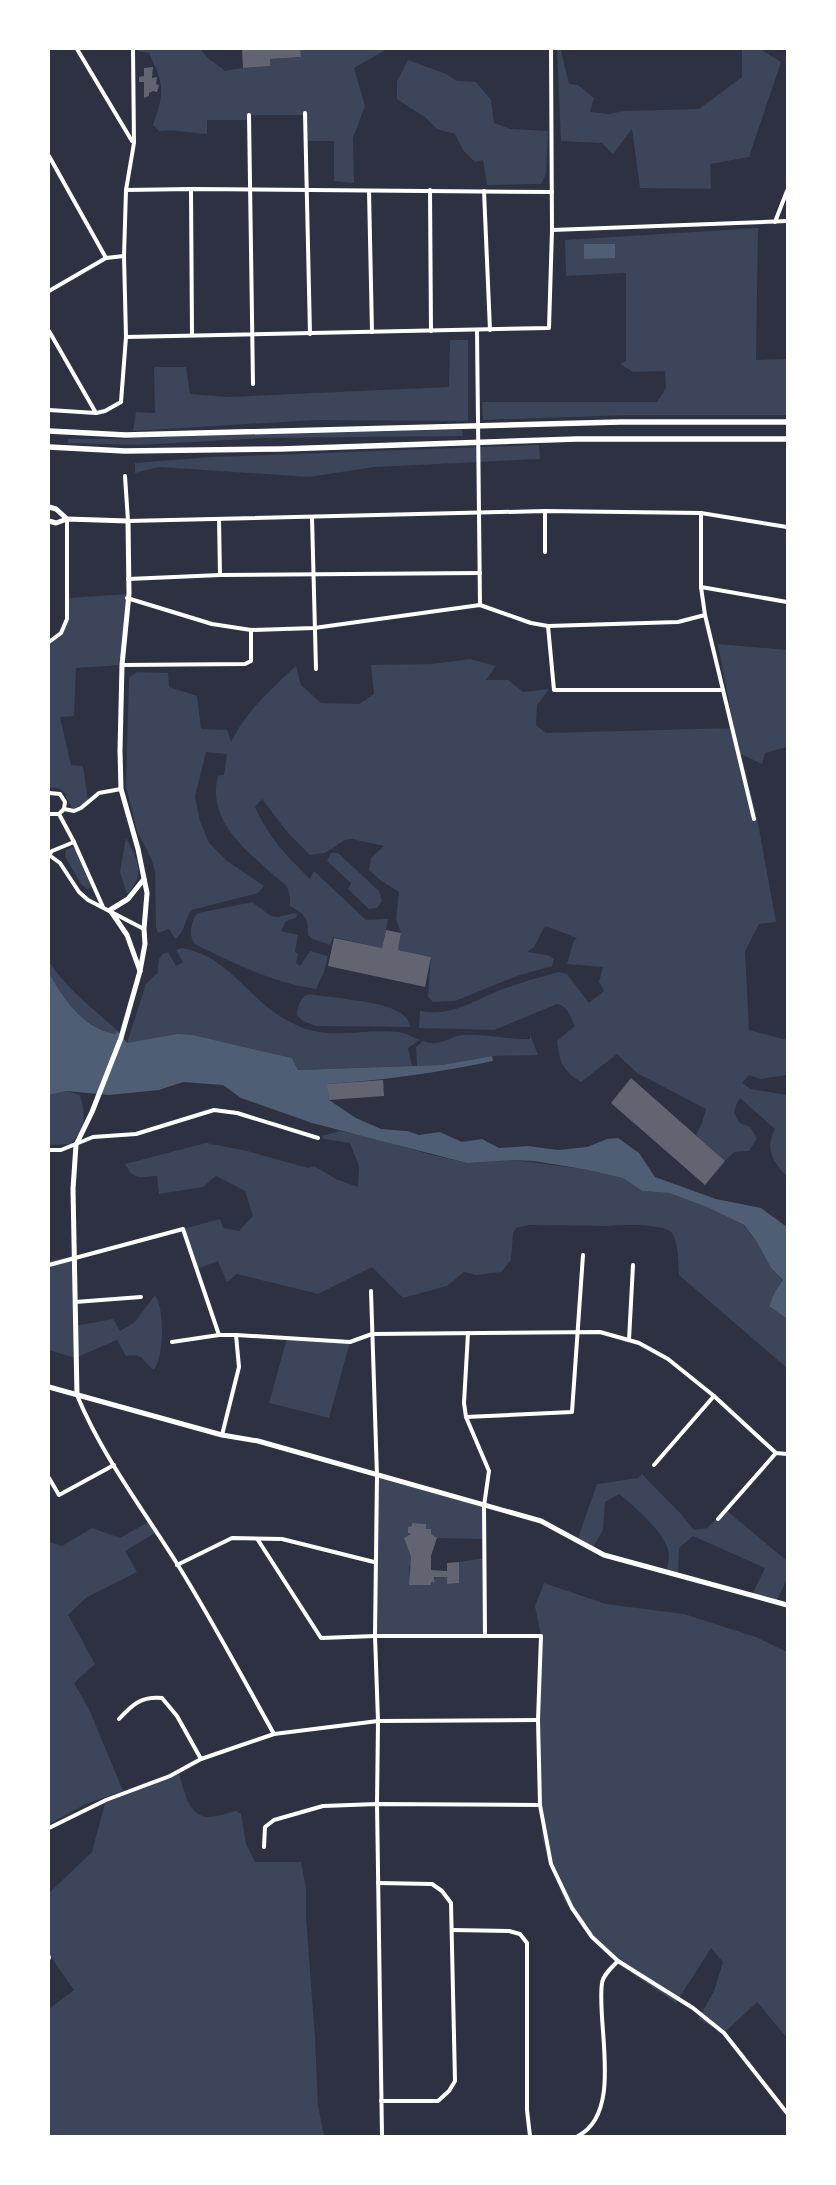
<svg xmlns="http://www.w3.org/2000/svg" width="836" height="2185" font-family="'Varela Round',sans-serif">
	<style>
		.green { fill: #3c4559 }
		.water { fill: #4f5d75 }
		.building { fill: #626471 }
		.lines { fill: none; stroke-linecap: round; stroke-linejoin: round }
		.minor { stroke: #fff; stroke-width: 4 }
		.tertiary { stroke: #fff; stroke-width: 5 }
		.secondary { stroke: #fff; stroke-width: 5.5 }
	</style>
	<rect width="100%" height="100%" fill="#2d3142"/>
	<g class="green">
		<path d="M137,49H200L208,58L225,71L243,68L270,66V59L300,57V49H387L354,68L365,106L353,138L354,183L334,181V141H307L306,115H249V120H207V134C189,133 177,129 159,131L153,125C165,91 164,85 149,53L137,51Z"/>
		<path d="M760,49L781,62L749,157L710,164L711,189L640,188L632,129L613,154L602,143L561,141L557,50H561L569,84L578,85L594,98L590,112L608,114L624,111L699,109L742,77V50Z"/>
		<path d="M408,60L446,74L457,81L476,82L491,100L494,123L511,129L548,131L546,174L541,184L487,185L483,160L475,162L463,150L455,134L437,129L426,118L397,99V81Z"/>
		<path d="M758,228L756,360L787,359V415H630L483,420L482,402H657L666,388L665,371L633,372L620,364L626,361V273L566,276L565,240Z"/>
		<path d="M450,340H468V421L316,420L133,431L136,412L155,413L154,367H186L190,394L228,397L449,387Z"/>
		<path d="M462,430L463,436L263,438L138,445L68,443V439H124L311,431Z"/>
		<path d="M539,445L540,459L374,467L309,477L159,467L135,473V463L212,457Z"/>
		<path d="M129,594L122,665L76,668L74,716L60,717L71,765L83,766L88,800L74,809C63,799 70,786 49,788V642C67,628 66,620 67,598Z"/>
		<path d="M718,644L787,650V747L765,753L762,764L741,754L757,818L776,922L759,924L745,951L749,1030L787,1040V1075L760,1079L749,1075L742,1083L751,1089L787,1095V1177C773,1161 764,1149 775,1129L740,1098L736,1105L734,1113L740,1123L750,1127L757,1138L749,1151L734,1152L725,1161L696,1135L702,1123L706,1109L637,1073L617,1054L581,1082C562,1070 560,1063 557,1041L575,1026C570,1017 568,1006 557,1004L494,1030L419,1028L420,1011C453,1017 474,1000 503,989C522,982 540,977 559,972L567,974L589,1003L604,991L599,982L603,967L567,964L574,940L577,938L545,926L534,947L527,952L547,955L554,959L552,966L517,976L455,1001L433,1002L428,996L431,957L398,950L401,933L396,919L399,892L380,880L369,870L371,858L384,846L352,839L345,840L325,853L310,855L288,833L262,799L255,807C270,839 285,854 310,879L314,871L366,920L388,919L382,948L333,937L330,945L313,939L308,935C308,916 305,915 290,906V896L287,887C282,881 275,877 270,872C242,847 207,818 218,776L224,775L227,754L206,752L195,797L200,821L209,843L227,861L264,886L258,893L192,910C184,919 186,932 175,939L169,929L158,933L156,927L155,871L151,858L137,831L126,786L129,678L137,672L168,673L169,687L197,696L201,729L227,730L231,742C246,711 271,689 296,666L301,685L321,703L359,704L374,694L371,665L433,664L470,659L496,666L486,680H508L523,692L549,689L537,705L536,725L546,733L734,728Z"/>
		<path d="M126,838C137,859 147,874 127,894L120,872Z"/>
		<path d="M72,847L75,848L93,887L87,889L81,884L65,856L66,850Z"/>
		<path d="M331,853H338L379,891L382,901L377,908L369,909L348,889L351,883L327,861Z"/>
		<path d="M252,902L271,916L278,917L295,913L297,915L296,918L286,921L281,931L298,935L295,952L298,954L296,963L300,966L310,951L328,956L324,972L316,989C274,983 233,963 195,944C188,936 191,920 198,913Z"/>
		<path d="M182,948C223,955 241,987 271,1010C280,1017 290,1022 301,1027C333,1040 365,1028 399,1032C406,1033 413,1037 420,1040L408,1048L412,1066L298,1070L292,1058L193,1035L127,1043L146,984L158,972C158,963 158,954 168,952L176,966L183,962L176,950Z"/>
		<path d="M49,961C66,989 94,1009 118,1031L115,1034C90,1030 55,998 49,973C48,970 49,965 49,961Z"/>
		<path d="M310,994C332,998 382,1001 399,1012C406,1016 408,1019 410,1027L316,1026L303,1021L297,1015C297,1007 301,995 310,994Z"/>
		<path d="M530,1034L538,1055L492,1056L442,1065L417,1066L416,1047L423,1041C442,1048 448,1036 464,1035C486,1033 507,1040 530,1039Z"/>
		<path d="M66,1091L80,1095C86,1118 86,1124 71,1144L49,1145V1095Z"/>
		<path d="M339,1131L372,1137L428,1154L467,1163L514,1160L583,1169L623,1178L642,1191L669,1193L708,1207L743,1225L755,1239L771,1268L783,1281L769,1306L787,1319V1368L679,1275C678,1264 679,1241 671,1232C663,1224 620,1224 609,1226L529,1225L516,1228L513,1233L511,1260L501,1272L476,1275L464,1272L447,1286L403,1298L372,1267L318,1294L237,1274L227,1282L218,1261L197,1269L183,1229L220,1219L223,1228L239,1231L253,1216L245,1191L216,1176L203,1187L159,1194L157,1176C140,1177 133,1181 125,1164L206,1143L247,1151L308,1168L314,1166L336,1179L358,1187L359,1166L350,1143L324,1139L322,1136Z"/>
		<path d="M72,1256L74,1326L113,1319L120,1331L135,1322L155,1295C165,1309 164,1356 154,1370C141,1360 145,1354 126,1356L117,1340L75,1358L49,1350V1261Z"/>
		<path d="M287,1338L350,1342L329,1418L269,1403Z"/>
		<path d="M642,1474L681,1514L694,1530L707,1528L726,1510L787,1561V1579L776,1602L752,1595L765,1568L693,1536L679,1548L678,1576L667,1573C667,1567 669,1560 669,1554C666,1533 635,1507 619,1494L605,1502L603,1530L592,1549L577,1541L597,1484L638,1478Z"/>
		<path d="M377,1476L484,1506L485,1539L437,1538L431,1534V1529H426V1524L412,1523V1526L408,1527V1533L411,1534L404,1538L411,1557V1565L409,1566L410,1585H431V1582L435,1581V1577H447V1584L459,1583V1562L485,1558V1635L375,1636Z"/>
		<path d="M150,1521L157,1532L125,1551L137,1572L87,1597L68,1615L95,1664L74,1683L89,1709L123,1791L86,1804L49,1824V1542L62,1546L92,1528L120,1538Z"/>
		<path d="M544,1583L606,1604L684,1614L756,1637L787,1652V2038L757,2002L724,2033L698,2019L714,1991L723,1962L711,1948L676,2003L618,1964L589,1936L564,1900L547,1857L542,1836L540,1719L541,1636L535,1606Z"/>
		<path d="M179,1774C184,1789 188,1816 208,1817C217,1817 228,1813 236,1811L241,1814L246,1844L255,1862H301L306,1888V1917L315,2037L318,2106L324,2136H49V2009L74,1990L49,1954V1893L92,1852L105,1803Z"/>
	</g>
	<g class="water">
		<path d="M584,244H615V258L584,259Z"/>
		<path d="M49,973C63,999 83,1028 115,1034L118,1031L127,1043L177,1034L193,1035L292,1058L298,1070L442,1065L492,1056L493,1061C438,1073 383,1080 328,1084L329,1100L356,1118L381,1129L407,1131L419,1135L440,1132L462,1142L482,1139L499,1148L528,1146L558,1150L587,1147L607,1139L618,1138L639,1153L655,1177L716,1199L761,1208L787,1227V1319L769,1306L775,1292L783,1280L771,1268L755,1239L744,1225L707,1207L669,1193L642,1191L623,1178L583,1169L534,1161L514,1160L467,1163L312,1123L241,1098L223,1085L183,1082L159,1090L109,1095L66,1091L49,1095Z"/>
	</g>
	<g class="building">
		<path d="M242,49H300L301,57L270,59V66L243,68Z"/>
		<path d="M153,67L152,78L157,77L156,84L159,85L157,92L153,91L149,93V96L144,98V82H139V77L144,76V68Z"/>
		<path d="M386,930L401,933L398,950L431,957L425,987L328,966L334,938L382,948Z"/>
		<path d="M631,1078L725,1161L705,1185L611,1103Z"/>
		<path d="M383,1080L384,1096L329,1100L327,1084Z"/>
		<path d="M412,1523L426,1524V1529H431V1534L437,1538L431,1556V1570L447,1571V1563L459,1562V1583L447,1584V1577H434L435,1582H431V1585H409L411,1557L404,1538L411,1534L408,1533V1527L412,1526Z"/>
	</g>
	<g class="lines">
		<g class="minor">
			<path d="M77,49L132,141"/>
			<path d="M305,113L310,334"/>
			<path d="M249,115L253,384"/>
			<path d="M49,156L106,258"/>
			<path d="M191,189L192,335"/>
			<path d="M126,190L191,189L552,192"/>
			<path d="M430,190L431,331"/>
			<path d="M369,191L372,332"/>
			<path d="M484,191L490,330"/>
			<path d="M775,222L787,191"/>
			<path d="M552,230L787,221"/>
			<path d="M49,291L106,258L124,256"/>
			<path d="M477,330L480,605"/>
			<path d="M49,331L96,413"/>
			<path d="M126,337L549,328L552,230L551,49"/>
			<path d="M49,410L96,413L105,411L121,402L126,337L124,256L126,190L134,143L133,49"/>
			<path d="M125,476L128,521L545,511L701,513L787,527"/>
			<path d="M701,513V587L705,615L754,819"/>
			<path d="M312,517L316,669"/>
			<path d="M219,519L220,575"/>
			<path d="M545,552V511"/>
			<path d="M128,579L220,575L480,573"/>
			<path d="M701,587L787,602"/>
			<path d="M127,598L212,624L251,630L314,628L480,605L531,623L548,626L678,622L705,615"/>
			<path d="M548,626L554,690H723"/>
			<path d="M49,642L61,633L67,619V519"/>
			<path d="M122,665L245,664L251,661V630"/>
			<path d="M49,793L60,794L65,802L64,809L59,814H49"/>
			<path d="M64,809L74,811L81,808L99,793L121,789"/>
			<path d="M59,814L74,842L103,907"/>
			<path d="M49,855L60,863L79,892L88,900L144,929"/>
			<path d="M49,855L52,851L74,842"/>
			<path d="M49,1150H61L93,1137L136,1134L214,1110L237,1113L318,1138"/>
			<path d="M49,1265L183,1229L219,1335"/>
			<path d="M371,1291L377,1476L375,1636L378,1721L377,1804L382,2136"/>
			<path d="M75,1302L141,1297"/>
			<path d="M468,1333L464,1403L466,1417L489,1471L484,1506L485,1635"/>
			<path d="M629,1340L633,1265"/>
			<path d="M172,1342L219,1335H236L350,1342L372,1334L600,1332L639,1343L668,1359L714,1396L776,1453L787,1454"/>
			<path d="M77,1395C101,1454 142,1508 176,1562C211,1618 242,1677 274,1734"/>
			<path d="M466,1417L572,1412L583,1255"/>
			<path d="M222,1435L239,1367L236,1335"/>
			<path d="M654,1465L714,1396"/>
			<path d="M49,1478L59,1495L114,1465"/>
			<path d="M718,1519L776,1453"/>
			<path d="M258,1540L321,1638L375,1636H541L538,1720L540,1805L551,1864L572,1908L592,1937L618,1961L693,2008L724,2033L787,2113"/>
			<path d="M177,1565L232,1538L282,1539L374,1562"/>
			<path d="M119,1719C132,1705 141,1696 162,1698L177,1716L201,1759"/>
			<path d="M49,1828L106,1800L170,1776L201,1759L274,1734L378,1721L538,1720"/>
			<path d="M264,1847L265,1827L274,1820L323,1806L377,1804L540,1805"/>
			<path d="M378,1883L432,1884L442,1891L451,1903L455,2081L449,2091L438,2101H381"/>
			<path d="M452,1930L509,1931L520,1934L527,1943V2110L530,2136"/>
			<path d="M49,1958V1957"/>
			<path d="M578,2136C624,2113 596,2023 602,1983C603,1975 612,1967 618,1961"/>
		</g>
		<g class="tertiary">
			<path d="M49,507L56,509L67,519"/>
			<path d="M49,521L56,523L67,519L128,521L129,594L122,665L120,751L121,789L138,849L147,893L144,929L145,944L140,971L121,1038L92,1112L76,1145L73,1189L77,1395"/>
			<path d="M140,971L127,935L110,910L128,899L144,879"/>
			<path d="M49,1387L222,1435L258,1441L541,1521L604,1555L787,1605"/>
		</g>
		<g class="secondary">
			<path d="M49,431L126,435L620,422H787"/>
			<path d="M49,447L125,451L281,449L577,439H787"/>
		</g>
	</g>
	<rect width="836" height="2185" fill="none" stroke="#ffffff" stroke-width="100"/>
</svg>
